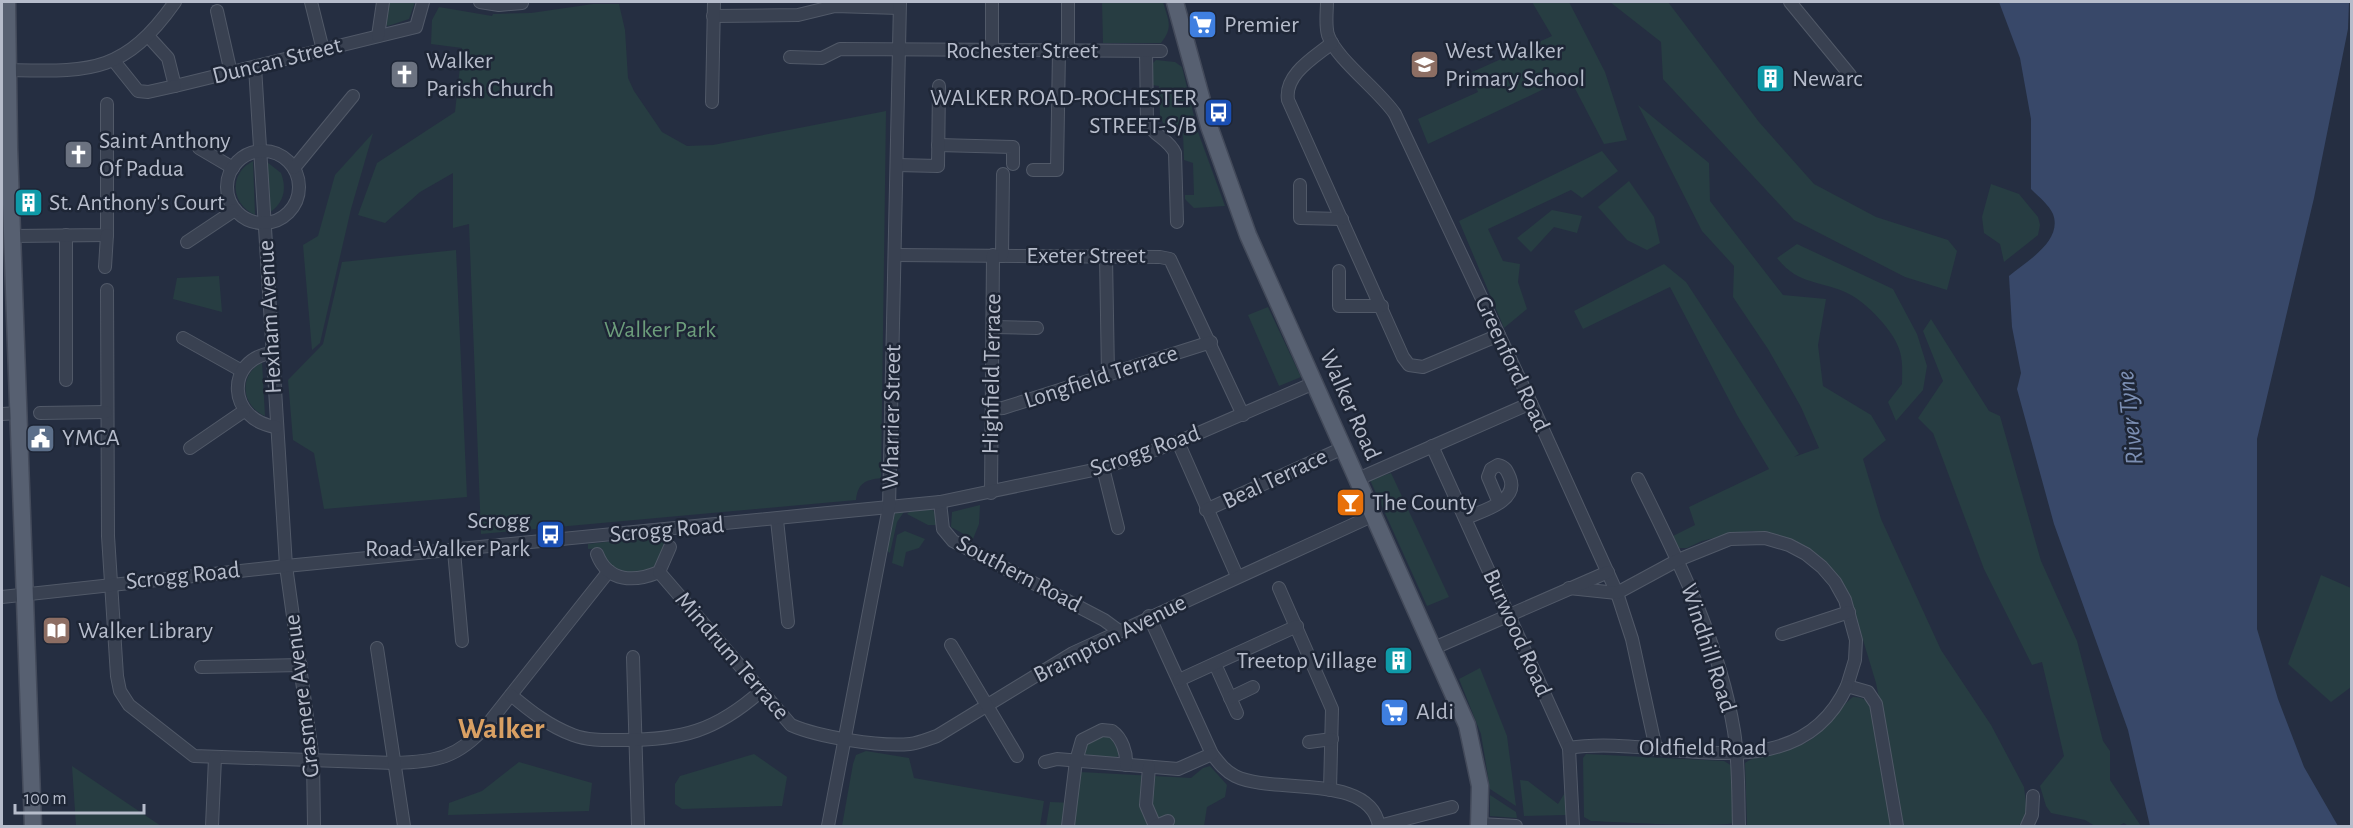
<svg xmlns="http://www.w3.org/2000/svg" width="2353" height="828" font-family="'Alegreya Sans',sans-serif">
	<style>
		.green { fill: #273d42 }
		.water { fill: #384869 }
		.lines { fill: none; stroke-linecap: round; stroke-linejoin: round }
		.minor-casing { stroke: #515968; stroke-width: 14 }
		.major-casing { stroke: #434a5a; stroke-width: 19 }
		.minor { stroke: #394151; stroke-width: 12 }
		.major { stroke: #576071; stroke-width: 16 }
		.labels { text-anchor: middle; dominant-baseline: central; stroke-width: 5; stroke-linejoin: round; paint-order: stroke }
		.poi-label { font-size: 24px; fill: #b6bccb; stroke: #1e2636; text-anchor: start }
		.street-label { font-size: 24px; fill: #b6bccb; stroke: #1e2636 }
		.park-label { font-size: 24px; fill: #6c9d7b; stroke: #1e2636 }
		.water-label { font-size: 26px; font-style: italic; fill: #7c8fb3; stroke: #1e2636 }
		.district-label { font-size: 30px; font-weight: bold; fill: #d9a063; stroke: #1e2636 }
	</style>
	<rect width="100%" height="100%" fill="#252e41"/>
	<g class="green">
		<path d="M387,2H415L409,19L388,26L384,23Z"/>
		<path d="M1102,2H1163C1168,20 1174,27 1161,43H1103Z"/>
		<path d="M1532,2H1569L1605,72L1627,140L1604,144L1569,77L1428,144L1418,119L1478,92L1470,73L1552,36Z"/>
		<path d="M1610,2H1668L1759,122L1814,184L1876,217L1948,240L1957,251L1947,290L1905,277L1794,220L1663,79L1661,42Z"/>
		<path d="M593,4H619L625,30L628,78L634,91L662,132L687,146L713,145L886,111L881,478C865,480 858,483 856,500L481,534L469,224L453,228V173L420,192L385,223L358,215L377,163L455,112L462,48L431,44L432,20L439,7L492,16L493,14L531,13Z"/>
		<path d="M1156,60L1175,62L1182,67L1195,120L1192,127L1166,129L1160,116L1159,86L1152,85V64Z"/>
		<path d="M1638,105L1709,163L1710,201L1783,295L1826,299L1818,345L1823,386L1871,415L1886,440L1863,459L1881,519L1941,650L1991,725L2024,787L2027,811L2023,821L2018,826H1904L1876,683L1854,610L1843,585L1772,535L1752,531L1729,534L1702,541L1687,548H1679L1673,536L1695,525L1689,507L1769,469L1737,415L1670,287L1583,329L1574,311L1664,264L1686,282L1799,454L1794,457L1819,448L1801,407L1768,349L1733,297L1734,266L1702,231Z"/>
		<path d="M1198,132L1225,206L1194,208L1185,199V195H1194L1193,163L1184,160L1183,133Z"/>
		<path d="M373,133L351,209L320,343L312,350L303,245L318,236L335,175Z"/>
		<path d="M1602,151L1618,171L1582,198L1571,190L1488,229L1503,261L1520,264L1518,282L1527,309L1504,328L1459,221Z"/>
		<path d="M253,161L255,215C231,204 228,174 253,161Z"/>
		<path d="M267,162L281,173C287,189 284,203 269,213Z"/>
		<path d="M1629,181L1654,217L1660,243L1647,250L1627,240L1598,207Z"/>
		<path d="M1991,184L2019,194L2038,217L2040,225L2038,235L2004,262L2000,244L1984,233L1982,217Z"/>
		<path d="M1552,210L1582,216L1577,233L1554,227L1531,252L1517,238Z"/>
		<path d="M1797,244L1893,289L1917,334L1927,366L1923,390L1896,421L1888,402L1902,384C1902,374 1903,362 1900,352C1896,333 1866,302 1849,294C1822,280 1798,286 1777,258Z"/>
		<path d="M456,250L467,497L324,509L314,453L293,440L288,380L323,344L342,262Z"/>
		<path d="M219,276L222,312L173,299L177,278Z"/>
		<path d="M1268,307L1301,377L1279,386L1248,315Z"/>
		<path d="M1931,319L1989,411L2000,416L2041,561L2077,641L2103,741L2110,751V780L2141,826H2128L2124,823L2118,826H2095L2085,820L2051,813L2046,806L2040,786L2064,756L2042,662L2032,665L1984,569L1933,433L1918,418L1943,381L1923,331Z"/>
		<path d="M262,362L265,416C241,405 238,376 262,362Z"/>
		<path d="M1391,473L1449,597L1427,606L1370,480Z"/>
		<path d="M980,505L979,524L973,539L951,527L952,512Z"/>
		<path d="M927,507C936,510 937,515 938,525H928L907,514L911,510Z"/>
		<path d="M906,509L897,522L890,553L887,551L895,511Z"/>
		<path d="M905,531L925,539L919,548L906,552L903,567L892,563L897,535Z"/>
		<path d="M666,535C666,573 639,581 608,565L602,548L588,549V544Z"/>
		<path d="M2321,575L2351,588V687L2331,702L2288,664Z"/>
		<path d="M1480,668L1507,736L1516,806L1490,789L1481,734L1459,679Z"/>
		<path d="M1853,697C1864,697 1868,700 1872,711L1891,826H1747L1745,763C1757,754 1789,752 1807,742C1827,731 1836,710 1853,697Z"/>
		<path d="M1100,735H1110L1120,753L1116,759L1084,754V745Z"/>
		<path d="M866,751L909,758L914,778L1044,801L1040,826H842L853,764L856,755Z"/>
		<path d="M754,754L787,777L782,806L682,809L675,804V784L680,776Z"/>
		<path d="M1586,754L1724,761L1732,766L1733,823C1714,828 1619,822 1591,821L1584,817L1583,758Z"/>
		<path d="M519,762L592,783L589,811L448,815L449,803L482,791Z"/>
		<path d="M72,766L161,826H76Z"/>
		<path d="M1210,766L1227,785L1225,797L1207,807L1204,826H1046L1050,802L1076,803L1080,772L1191,778L1203,768Z"/>
		<path d="M1520,780L1528,781L1558,804L1566,791V815L1524,816Z"/>
		<path d="M1490,795L1516,812L1517,818L1490,816Z"/>
	</g>
	<path class="water" d="M1999,2H2349L2348,29L2314,198L2257,439V629L2278,699L2304,767L2338,826H2150L2128,730L2054,524L2017,389L2021,373L2012,327L2009,276C2027,261 2063,241 2053,214C2049,205 2038,196 2031,189V119L2020,58Z"/>
	<g class="lines">
		<defs>
			<g id="minor">
				<path d="M311,2L323,50"/>
				<path d="M480,2L499,5L522,3"/>
				<path d="M992,2V51"/>
				<path d="M1068,2V51"/>
				<path d="M1327,2C1327,12 1325,24 1328,35C1336,59 1379,90 1395,114L1531,403L1617,593L1632,639L1656,749"/>
				<path d="M1790,2L1850,75"/>
				<path d="M217,11L231,73"/>
				<path d="M713,16L798,15L835,6L899,8"/>
				<path d="M148,36L168,58L175,86L416,27L423,2"/>
				<path d="M378,36L383,2"/>
				<path d="M1332,43C1315,57 1284,74 1288,100L1403,357L1409,365L1423,367L1499,335"/>
				<path d="M1146,51L1147,121C1152,135 1169,139 1175,153L1177,222"/>
				<path d="M790,57L822,58L840,49L1161,51"/>
				<path d="M114,61L138,91L148,92L175,86"/>
				<path d="M255,67L286,566L313,760L314,826"/>
				<path d="M2,70C87,71 122,77 175,2"/>
				<path d="M712,102L714,2"/>
				<path d="M938,145L1013,147V164"/>
				<path d="M199,148L233,168"/>
				<circle cx="263" cy="187" r="36"/>
				<path d="M897,165L938,166L939,86"/>
				<path d="M294,168L353,96"/>
				<path d="M1033,170H1057L1059,51"/>
				<path d="M1300,185V218L1342,219"/>
				<path d="M66,235V380"/>
				<path d="M12,236L107,235V104"/>
				<path d="M187,242L235,210"/>
				<path d="M895,255L1160,257L1170,259L1243,415"/>
				<path d="M1002,256L1003,174"/>
				<path d="M1106,256L1108,375"/>
				<path d="M105,267L107,235"/>
				<path d="M1339,271V306H1382"/>
				<path d="M107,290L108,536L117,676L120,691L129,705L194,756L394,763C436,762 458,758 487,725L609,571"/>
				<path d="M994,327L1037,328"/>
				<path d="M183,338L242,371"/>
				<path d="M271,353C225,360 227,420 276,427"/>
				<path d="M992,409L1003,408L1211,342"/>
				<path d="M40,413L106,412"/>
				<path d="M2,414L19,413"/>
				<path d="M1178,442L1237,576"/>
				<path d="M1432,446L1569,748L1573,826"/>
				<path d="M190,448L244,411"/>
				<path d="M1103,468L1118,528"/>
				<path d="M1358,479L1531,403"/>
				<path d="M1638,479C1678,560 1719,640 1734,731C1739,762 1738,795 1739,826"/>
				<path d="M991,493L993,255"/>
				<path d="M940,502L943,529L953,541L1104,620L1119,631"/>
				<path d="M1206,510L1343,448"/>
				<path d="M1466,518C1481,511 1519,502 1510,478C1507,471 1506,467 1498,465L1491,469L1488,477L1499,503"/>
				<path d="M777,520L788,622"/>
				<path d="M454,551L462,641"/>
				<path d="M597,554C608,583 635,582 659,572L670,547"/>
				<path d="M659,572L791,725C818,737 880,747 910,744C919,743 928,739 937,736L1073,653L1374,515"/>
				<path d="M1279,588L1332,709L1330,790"/>
				<path d="M1569,588L1617,593L1678,560L1730,539L1765,538L1789,545L1806,554L1822,567L1835,582L1845,600L1856,640L1855,660L1847,686L1868,692L1876,704L1897,826"/>
				<path d="M2,597L286,566L940,502L1103,468L1178,442L1314,383"/>
				<path d="M1149,616L1212,754C1219,763 1225,771 1235,776C1273,795 1370,772 1379,826"/>
				<path d="M1782,634L1849,612"/>
				<path d="M951,645L1017,756"/>
				<path d="M377,648L404,826"/>
				<path d="M1434,648L1608,572"/>
				<path d="M633,657L638,826"/>
				<path d="M1215,664L1237,713"/>
				<path d="M201,667L301,665"/>
				<path d="M1179,680L1297,626"/>
				<path d="M511,695C530,711 549,726 573,735C589,741 606,740 623,740C682,740 716,731 761,691"/>
				<path d="M1230,698L1253,687"/>
				<path d="M1309,742L1332,739"/>
				<path d="M1569,748C1661,733 1796,797 1847,686"/>
				<path d="M1045,762L1057,759L1178,769L1212,754"/>
				<path d="M1149,767L1146,805L1155,826"/>
				<path d="M1480,824L1516,826"/>
				<path d="M212,826L215,758"/>
				<path d="M828,826L889,507L900,2"/>
				<path d="M1068,826L1076,761L1082,740L1102,730L1112,731C1122,738 1127,753 1126,765"/>
				<path d="M1156,826L1168,821"/>
				<path d="M1379,826L1452,807"/>
				<path d="M2027,826L2032,815L2033,796"/>
			</g>
			<g id="major">
				<path d="M7,2L9,148L33,826"/>
				<path d="M1175,2L1209,126L1248,235L1467,725L1480,786L1479,826"/>
			</g>
		</defs>
		<use href="#minor" class="minor-casing"/>
		<use href="#major" class="major-casing"/>
		<use href="#minor" class="minor"/>
		<use href="#major" class="major"/>
	</g>
	<defs>
		<symbol id="supermarket-square" viewBox="-11 -11 22 22"><rect x="-9" y="-9" width="18" height="18" rx="4" fill="#3f7fe0" stroke="#1e2636"/><path d="M-6-5.5h2.5l.6 2H6L4.5 2H-2.5L-4.4-4H-6ZM-1.5 3.2a1.3 1.3 0 1 0 .1 0ZM3 3.2a1.3 1.3 0 1 0 .1 0Z" fill="#fff"/></symbol>
		<symbol id="school-square" viewBox="-11 -11 22 22"><rect x="-9" y="-9" width="18" height="18" rx="4" fill="#8d6e63" stroke="#1e2636"/><path d="M0-5L7-2L0 1L-7-2ZM-4 1L0 2.5L4 1V4Q0 6-4 4Z" fill="#fff"/></symbol>
		<symbol id="church-square" viewBox="-11 -11 22 22"><rect x="-9" y="-9" width="18" height="18" rx="4" fill="#6b7280" stroke="#1e2636"/><path d="M-1.2-6h2.4v3.5h3.3v2.4h-3.3V6h-2.4V-.1h-3.3v-2.4h3.3Z" fill="#fff"/></symbol>
		<symbol id="building-square" viewBox="-11 -11 22 22"><rect x="-9" y="-9" width="18" height="18" rx="4" fill="#0f9aa8" stroke="#1e2636"/><path d="M-4-6H4V6H1V3H-1V6H-4ZM-2.5-4.3h1.7v1.8h-1.7ZM.8-4.3h1.7v1.8H.8ZM-2.5-1h1.7V.8h-1.7ZM.8-1h1.7V.8H.8Z" fill="#fff"/></symbol>
		<symbol id="bus-square" viewBox="-11 -11 22 22"><rect x="-9" y="-9" width="18" height="18" rx="4" fill="#1a4fb4" stroke="#1e2636"/><path d="M-5-6H5V4H4V6H2V4H-2V6H-4V4H-5ZM-3.5-4V0h7V-4ZM-3.5 1.2v1.5H-2V1.2ZM2 1.2v1.5H3.5V1.2Z" fill="#fff"/></symbol>
		<symbol id="civic-square" viewBox="-11 -11 22 22"><rect x="-9" y="-9" width="18" height="18" rx="4" fill="#5c6f8a" stroke="#1e2636"/><path d="M-.6-6.5H3V-4.5H.6V-3L4-1V1h2V6H-6V1h2V-1L-.6-3ZM-1.2 2.5V6h2.4V2.5Z" fill="#fff"/></symbol>
		<symbol id="bar-square" viewBox="-11 -11 22 22"><rect x="-9" y="-9" width="18" height="18" rx="4" fill="#e8710a" stroke="#1e2636"/><path d="M-6-5H6L.8 .8V4.5H3.5V6h-7V4.5H-.8V.8Z" fill="#fff"/></symbol>
		<symbol id="library-square" viewBox="-11 -11 22 22"><rect x="-9" y="-9" width="18" height="18" rx="4" fill="#8d6e63" stroke="#1e2636"/><path d="M-6-4Q-3-5.5-.7-3.5V5Q-3 3-6 4ZM6-4Q3-5.5 .7-3.5V5Q3 3 6 4Z" fill="#fff"/></symbol>
	</defs>
	<g fill-rule="evenodd">
		<use href="#supermarket-square" x="1186" y="8" width="33" height="33"/>
		<use href="#school-square" x="1408" y="48" width="33" height="33"/>
		<use href="#church-square" x="388" y="58" width="33" height="33"/>
		<use href="#building-square" x="1754" y="62" width="33" height="33"/>
		<use href="#bus-square" x="1202" y="96" width="33" height="33"/>
		<use href="#church-square" x="62" y="138" width="33" height="33"/>
		<use href="#building-square" x="12" y="186" width="33" height="33"/>
		<use href="#civic-square" x="24" y="422" width="33" height="33"/>
		<use href="#bar-square" x="1334" y="486" width="33" height="33"/>
		<use href="#bus-square" x="534" y="518" width="33" height="33"/>
		<use href="#library-square" x="40" y="614" width="33" height="33"/>
		<use href="#building-square" x="1382" y="644" width="33" height="33"/>
		<use href="#supermarket-square" x="1378" y="696" width="33" height="33"/>
	</g>
	<g class="labels">
		<g class="poi-label">
			<text x="1224" y="25">Premier</text>
			<text x="1445" y="51">West Walker<tspan x="1445" dy="28">Primary School</tspan></text>
			<text x="426" y="61">Walker<tspan x="426" dy="28">Parish Church</tspan></text>
			<text x="1792" y="79">Newarc</text>
			<text x="1197" y="98" text-anchor="end">WALKER ROAD-ROCHESTER<tspan x="1197" dy="28">STREET-S/B</tspan></text>
			<text x="99" y="141">Saint Anthony<tspan x="99" dy="28">Of Padua</tspan></text>
			<text x="49" y="203">St. Anthony's Court</text>
			<text x="62" y="438">YMCA</text>
			<text x="1372" y="503">The County</text>
			<text x="530" y="521" text-anchor="end">Scrogg<tspan x="530" dy="28">Road-Walker Park</tspan></text>
			<text x="78" y="631">Walker Library</text>
			<text x="1377" y="661" text-anchor="end">Treetop Village</text>
			<text x="1416" y="712">Aldi</text>
		</g>
		<g class="street-label">
			<text x="1022" y="51">Rochester Street</text>
			<text transform="translate(277 61) rotate(-14)">Duncan Street</text>
			<text x="1086" y="256">Exeter Street</text>
			<text transform="translate(270 317) rotate(-93)">Hexham Avenue</text>
			<text transform="translate(1512 364) rotate(65)">Greenford Road</text>
			<text transform="translate(992 374) rotate(-89)">Highfield Terrace</text>
			<text transform="translate(1101 377) rotate(-18)">Longfield Terrace</text>
			<text transform="translate(1350 405) rotate(66)">Walker Road</text>
			<text transform="translate(892 417) rotate(-89)">Wharrier Street</text>
			<text transform="translate(1145 451) rotate(-19)">Scrogg Road</text>
			<text transform="translate(1275 479) rotate(-25)">Beal Terrace</text>
			<text transform="translate(667 530) rotate(-5)">Scrogg Road</text>
			<text transform="translate(1019 574) rotate(28)">Southern Road</text>
			<text transform="translate(183 576) rotate(-6)">Scrogg Road</text>
			<text transform="translate(1517 633) rotate(66)">Burwood Road</text>
			<text transform="translate(1110 639) rotate(-27)">Brampton Avenue</text>
			<text transform="translate(1708 648) rotate(72)">Windhill Road</text>
			<text transform="translate(732 656) rotate(49)">Mindrum Terrace</text>
			<text transform="translate(302 696) rotate(-97)">Grasmere Avenue</text>
			<text x="1703" y="748">Oldfield Road</text>
		</g>
		<g class="park-label">
			<text x="660" y="330">Walker Park</text>
		</g>
		<g class="water-label">
			<text transform="translate(2130 418) rotate(-96)">River Tyne</text>
		</g>
		<g class="district-label">
			<text x="501" y="729">Walker</text>
		</g>
	</g>
	<rect width="2353" height="828" fill="none" stroke="#b6bccb" stroke-width="6"/>
	<path d="M15 804v9h129v-9" fill="none" stroke="#b6bccb" stroke-width="3"/>
	<text x="24" y="804" font-size="18" fill="#b6bccb" stroke="#1e2636" stroke-width="4.5" paint-order="stroke">100 m</text>
</svg>
